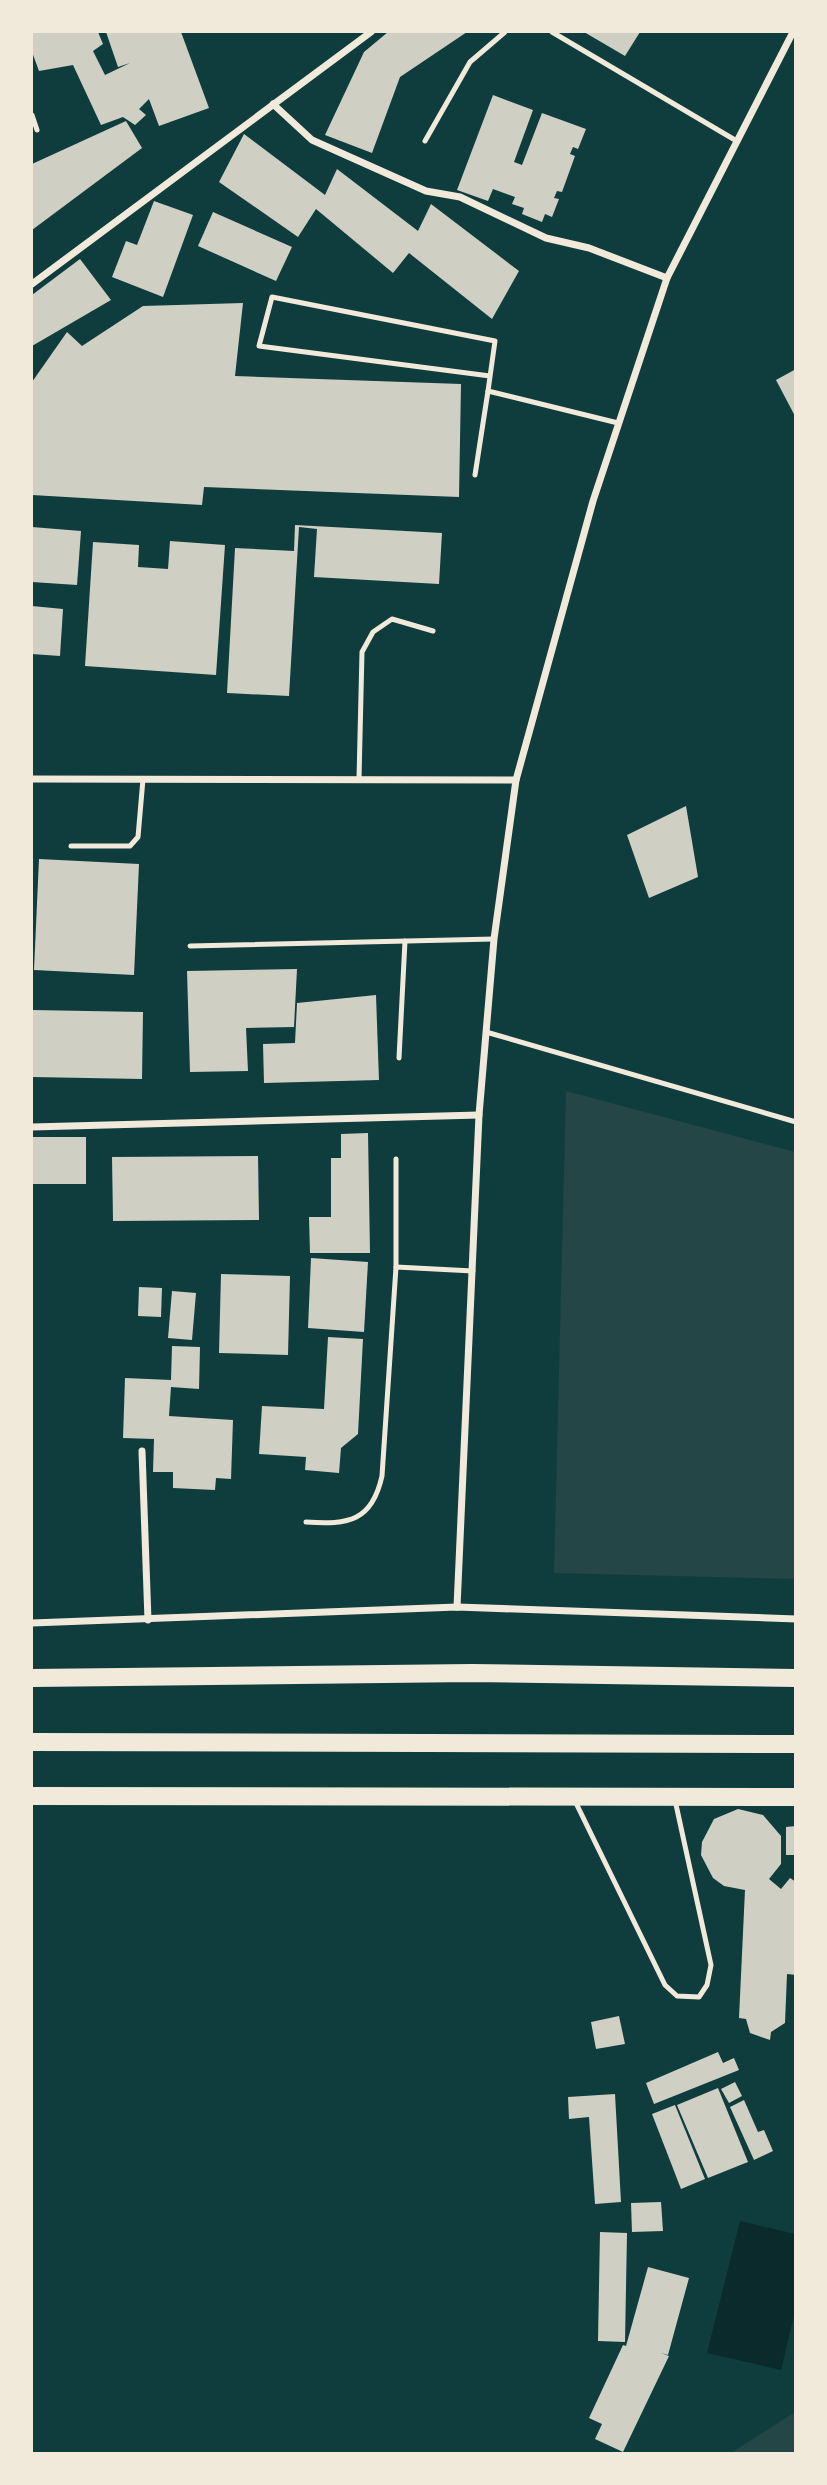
<svg xmlns="http://www.w3.org/2000/svg" width="827" height="2485" font-family="'Playfair Display',serif">
	<style>
		.green { fill: #244646 }
		.water { fill: #0a2a2b }
		.building { fill: #cfcfc3 }
		.lines { fill: none; stroke-linecap: round; stroke-linejoin: round }
		.service { stroke: #f1e9da; stroke-width: 5 }
		.minor { stroke: #f1e9da; stroke-width: 7 }
		.primary { stroke: #f1e9da; stroke-width: 18 }
	</style>
	<rect width="100%" height="100%" fill="#0f3d3e"/>
	<g class="green">
		<path d="M566,1091L795,1152V1579L554,1573Z"/>
		<path d="M795,2412V2453H731Z"/>
	</g>
	<path class="water" d="M740,2221L795,2234V2311L781,2370L707,2353Z"/>
	<g class="building">
		<path d="M32,32H98L103,44L93,51L105,75L130,63L118,67L106,32H181L209,108L159,126L149,99L139,109L146,115L135,125L123,117L101,125L73,65L39,71L32,52Z"/>
		<path d="M388,32H467L400,77L372,153L325,135L364,52Z"/>
		<path d="M584,32H640L625,56Z"/>
		<path d="M493,95L533,110L514,162L522,165L542,113L586,129L578,149L573,147L570,154L575,156L562,192L557,191L554,198L559,199L552,217L545,214L542,222L522,214L524,208L512,204L515,197L493,189L488,201L457,190Z"/>
		<path d="M126,121L142,148L32,230V164Z"/>
		<path d="M244,134L325,195L337,169L418,231L431,204L519,271L492,319L409,253L393,273L316,209L298,237L219,182Z"/>
		<path d="M154,201L193,215L163,297L112,277L126,241L137,245Z"/>
		<path d="M213,212L292,247L276,281L198,246Z"/>
		<path d="M80,259L111,300L32,346V295Z"/>
		<path d="M243,303L235,376L461,384L459,497L204,487L202,505L32,495V382L67,332L82,346L143,306Z"/>
		<path d="M796,369V418L776,380Z"/>
		<path d="M295,525L442,533L439,584L314,577L317,529L299,527L289,696L227,693L235,548L294,551Z"/>
		<path d="M32,527L81,531L77,585L32,582Z"/>
		<path d="M170,541L225,545L216,675L85,666L93,542L139,545L138,567L168,569Z"/>
		<path d="M32,606L63,609L60,656L32,654Z"/>
		<path d="M686,806L698,877L649,898L627,835Z"/>
		<path d="M39,859L139,864L134,975L34,970Z"/>
		<path d="M297,969L294,1027L246,1028L248,1071L190,1072L187,971Z"/>
		<path d="M376,995L379,1080L264,1083L263,1044L295,1043L297,1003Z"/>
		<path d="M32,1010L143,1012L142,1079L32,1077Z"/>
		<path d="M368,1133L370,1253H310L309,1217H331V1158H341V1134Z"/>
		<rect x="32" y="1137" width="54" height="47"/>
		<path d="M258,1156L259,1220L113,1221L112,1157Z"/>
		<path d="M311,1258L368,1262L364,1332L308,1328Z"/>
		<path d="M221,1274L290,1276L288,1355L219,1353Z"/>
		<path d="M139,1287L162,1288L161,1317L138,1316Z"/>
		<path d="M172,1291L196,1293L192,1340L168,1338Z"/>
		<path d="M328,1337L363,1339L358,1434L341,1448L339,1473L305,1470L306,1457L259,1454L262,1406L324,1409Z"/>
		<path d="M172,1346L200,1347L199,1389L171,1387L169,1416L233,1420L231,1479L216,1478L215,1490L173,1488V1472H153L154,1439L123,1438L125,1378L171,1380Z"/>
		<path d="M738,1809L763,1815L781,1836V1864L769,1879L781,1889L790,1878L796,1882V1975L787,1974L785,2023L771,2032L770,2040L750,2033L746,2019L739,2018L745,1890L724,1886L713,1878L701,1855L702,1842L714,1819Z"/>
		<path d="M796,1826V1855H786V1827Z"/>
		<path d="M619,2016L625,2044L596,2049L591,2022Z"/>
		<path d="M718,2052L723,2063L734,2058L739,2070L654,2104L646,2083Z"/>
		<path d="M735,2082L742,2096L729,2103L721,2089Z"/>
		<path d="M718,2088L748,2162L708,2178L677,2105Z"/>
		<path d="M615,2094L621,2202L595,2204L589,2117L569,2119L568,2097Z"/>
		<path d="M744,2100L758,2132L764,2130L773,2151L754,2160L730,2107Z"/>
		<path d="M675,2105L705,2179L681,2189L652,2114Z"/>
		<path d="M661,2202L663,2231L632,2232L631,2203Z"/>
		<path d="M600,2232L627,2233L625,2342L598,2341Z"/>
		<path d="M648,2267L689,2278L668,2355L661,2353L669,2356L623,2452L595,2439L602,2424L589,2418L623,2345L626,2346Z"/>
	</g>
	<g class="lines">
		<g class="service">
			<path d="M552,32L735,140"/>
			<path d="M32,115L37,130"/>
			<path d="M425,141L470,62L505,32"/>
			<path d="M490,376L259,346L272,297L495,341L488,391L618,423"/>
			<path d="M475,475L488,391"/>
			<path d="M359,779L362,652L373,632L392,619L433,631"/>
			<path d="M71,846H130L138,837L143,779"/>
			<path d="M190,946L494,939"/>
			<path d="M486,1032L796,1122"/>
			<path d="M399,1058L405,941"/>
			<path d="M396,1267V1159"/>
			<path d="M306,1522C349,1525 372,1521 382,1476L396,1267L473,1271"/>
			<path d="M574,1799L665,1985L677,1996L699,1997L707,1985L711,1965L675,1800"/>
		</g>
		<g class="minor">
			<path d="M273,104L312,140L426,191L460,197L546,238L589,248L667,278"/>
			<path d="M32,284L371,32"/>
			<path d="M32,779L516,780"/>
			<path d="M32,1127L479,1115"/>
			<path d="M142,1451L148,1620"/>
			<path d="M457,1607L479,1115L494,939L516,780L593,501L667,278L793,32"/>
			<path d="M32,1623L457,1607L796,1619"/>
		</g>
		<g class="primary">
			<path d="M32,1678L472,1673L796,1678"/>
			<path d="M32,1742L796,1744"/>
			<path d="M32,1796L796,1797"/>
		</g>
	</g>
	<rect width="827" height="2485" fill="none" stroke="#f1e9da" stroke-width="66"/>
</svg>
